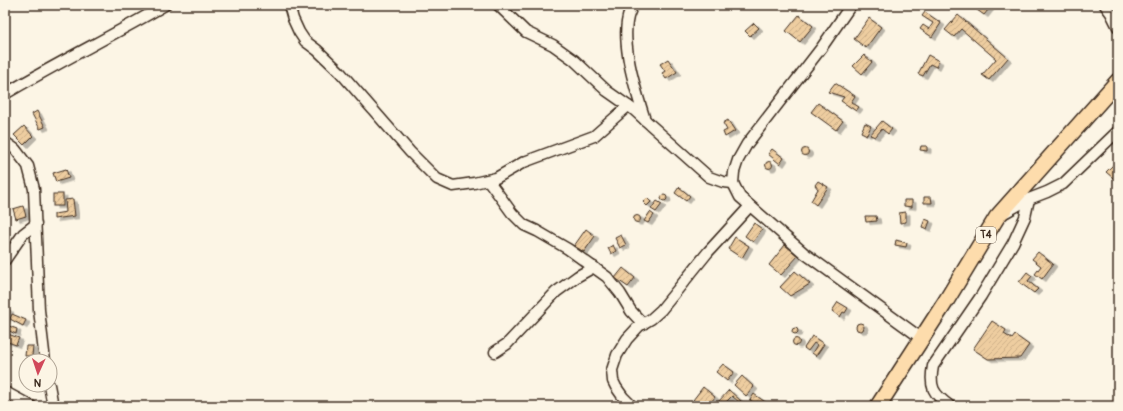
<svg xmlns="http://www.w3.org/2000/svg" width="1123" height="411" font-family="Pangolin,sans-serif">
	<style>
		.building { fill: url(#building-hatch); stroke: #3b2a1e; filter: url(#shadow) }
		.lines { fill: none; stroke-linecap: round; stroke-linejoin: round }
		.minor-casing { stroke: #3b2a1e; stroke-width: 13 }
		.highway-casing { stroke: #3b2a1e; stroke-width: 18 }
		.minor { stroke: #fcf5e5; stroke-width: 10 }
		.highway { stroke: #fddcac; stroke-width: 15 }
		.labels { text-anchor: middle; dominant-baseline: central; stroke-width: 3; stroke-linejoin: round; paint-order: stroke }
		.shield { fill: #fcf5e5; stroke: #75675a; stroke-width: 1 }
		.shield-label { font-size: 10px; font-weight: bold; fill: #3b2a1e }
	</style>
	<defs>
		<pattern id="building-hatch" width="6" height="6" patternUnits="userSpaceOnUse"><rect width="6" height="6" fill="#eecda0"/><path d="M-1 1l2-2M0 6l6-6M5 7l2-2" fill="none" stroke="#cdb089"/></pattern>
		<filter id="shadow"><feDropShadow dx="4" dy="2.5" stdDeviation="0" flood-color="#0004"/></filter>
	</defs>
	<rect width="100%" height="100%" fill="#fcf5e5"/>
	<filter id="ink" filterUnits="userSpaceOnUse"><feTurbulence type="fractalNoise" baseFrequency=".025" numOctaves="2"/><feDisplacementMap in="SourceGraphic" scale="8" xChannelSelector="R" yChannelSelector="G"/><feConvolveMatrix kernelMatrix="1 2 1 2 8 2 1 2 1" color-interpolation-filters="sRGB"/></filter>
	<g filter="url(#ink)">
		<g class="building">
			<path d="M974,5H992L984,15L973,7Z"/>
			<path d="M925,12L941,23L932,37L920,29L923,25L929,29L933,23L922,16Z"/>
			<path d="M799,15L813,26L800,42L786,31Z"/>
			<path d="M958,15L1008,58L989,80L982,75L996,59L961,29L954,37L945,30Z"/>
			<path d="M869,18L881,27L866,48L854,39Z"/>
			<path d="M754,23L759,28L750,36L745,31Z"/>
			<path d="M864,55L872,62L862,74L853,66Z"/>
			<path d="M928,55L939,61L936,67L930,64L923,76L918,74Z"/>
			<path d="M668,59L677,72L666,79L662,73L665,71L660,64Z"/>
			<path d="M835,83L855,96L851,102L859,107L856,111L841,101L844,97L828,92Z"/>
			<path d="M818,103L843,121L836,130L811,112Z"/>
			<path d="M37,111L45,127L40,129L32,114Z"/>
			<path d="M728,120L735,131L725,137L723,132L727,130L723,123Z"/>
			<path d="M882,121L892,129L888,134L882,129L875,137L870,135Z"/>
			<path d="M865,123L871,126L867,135L861,132Z"/>
			<path d="M24,126L33,136L24,145L14,135Z"/>
			<path d="M921,146H927V151L920,150Z"/>
			<circle cx="805" cy="152" r="3.5"/>
			<path d="M772,149L784,158L780,164L768,154Z"/>
			<circle cx="769" cy="165" r="3.5"/>
			<path d="M1114,164L1118,168V173L1113,178L1106,172Z"/>
			<path d="M66,169L69,178L56,182L53,173Z"/>
			<path d="M818,181L828,187L816,205L811,201L818,189L815,185Z"/>
			<path d="M679,187L690,196L686,201L675,193Z"/>
			<rect x="53" y="194" width="10" height="12"/>
			<circle cx="664" cy="198" r="3"/>
			<path d="M924,197H931L932,203H924Z"/>
			<path d="M647,198L651,202L647,206L643,202Z"/>
			<path d="M73,199L75,216L54,219V214L66,212L65,200Z"/>
			<path d="M904,200H912V207L904,206Z"/>
			<path d="M657,201L662,204L656,212L651,209Z"/>
			<path d="M23,206L26,216L16,219L13,209Z"/>
			<path d="M650,212L654,215L648,223L644,221Z"/>
			<path d="M906,212V222L900,223L899,213Z"/>
			<circle cx="637" cy="219" r="3.5"/>
			<path d="M865,216H876L877,221L866,222Z"/>
			<path d="M925,219L930,221L927,229L922,227Z"/>
			<path d="M754,223L762,229L753,242L745,236Z"/>
			<path d="M586,229L595,236L584,252L574,246Z"/>
			<path d="M621,235L626,245L620,248L615,238Z"/>
			<path d="M735,237L749,246L742,258L728,249Z"/>
			<path d="M896,240L907,243L906,247L895,245Z"/>
			<path d="M613,245L616,251L611,254L608,248Z"/>
			<path d="M785,245L798,256L781,275L769,265Z"/>
			<path d="M1038,252L1053,264L1042,279L1035,274L1041,266L1032,259Z"/>
			<path d="M623,268L635,278L628,287L615,278Z"/>
			<path d="M795,271L810,284L790,296L780,287Z"/>
			<path d="M1027,272L1032,276L1028,281L1038,289L1034,293L1019,282Z"/>
			<path d="M838,302L848,308L845,313L843,312L840,317L832,311Z"/>
			<path d="M5,308L10,310L5,322Z"/>
			<path d="M12,314L26,320L23,326L10,319Z"/>
			<path d="M992,321L1006,330L1004,334L1012,339L1015,335L1029,345L1020,358L988,359L973,349Z"/>
			<circle cx="860" cy="327" r="4"/>
			<path d="M9,326L17,329L16,334L7,330Z"/>
			<circle cx="795" cy="331" r="3"/>
			<path d="M5,333L19,338L16,345L5,341Z"/>
			<path d="M812,336L824,344L816,356L812,353L817,345L814,343L808,351L804,348Z"/>
			<circle cx="796" cy="342" r="3.5"/>
			<path d="M26,346H33L32,356H25Z"/>
			<path d="M723,364L734,372L727,381L716,372Z"/>
			<path d="M742,376L754,387L746,396L734,385Z"/>
			<path d="M703,387L715,397L708,406H701L693,400Z"/>
			<path d="M729,390L741,401L740,403L732,396L725,403L718,402Z"/>
			<path d="M754,394L768,404L766,406H759L750,400Z"/>
		</g>
		<g class="lines">
			<defs>
				<g id="minor">
					<path d="M289,5L293,19L299,32L305,41L317,50L340,72L410,152L437,179L453,186L474,183L496,178L524,162L594,136L628,106"/>
					<path d="M498,5L526,32L553,45L574,60L607,91L634,110L645,120L709,177L723,182L733,183"/>
					<path d="M633,5C631,9 629,13 628,17C621,46 636,91 645,120"/>
					<path d="M851,5L822,47L747,144L738,160L734,172L733,183L740,197L804,253L921,338"/>
					<path d="M1105,5L1111,13L1118,27"/>
					<path d="M5,94C57,63 112,36 165,5"/>
					<path d="M5,142L15,149L28,166L34,189L39,310L45,361"/>
					<path d="M488,180L512,213L524,225L537,231L568,249L607,277L620,293L631,311L643,324"/>
					<path d="M1006,212L1029,199L1047,192L1063,184L1118,131"/>
					<path d="M5,260L23,234L36,224"/>
					<path d="M495,352L507,344L556,292L578,276L594,267"/>
					<path d="M49,385L53,406"/>
					<path d="M5,392L31,406"/>
					<path d="M632,406L623,397L616,387L613,381L612,370L617,355L627,339L639,326L651,319L661,310L708,252L750,206"/>
					<path d="M950,406C933,394 929,387 933,366L981,296L1013,243L1025,217L1029,199"/>
				</g>
				<path id="highway" d="M878,406L946,301L997,217L1118,81"/>
			</defs>
			<use href="#minor" class="minor-casing"/>
			<use href="#highway" class="highway-casing"/>
			<use href="#minor" class="minor"/>
			<use href="#highway" class="highway"/>
		</g>
	</g>
	<g class="labels">
		<rect class="shield" x="976" y="227" width="20" height="16" rx="3"/>
		<g class="shield-label">
			<text x="986" y="235">T4</text>
		</g>
	</g>
	<rect width="1123" height="411" fill="none" stroke="#fcf5e5" stroke-width="20"/>
	<rect x="10" y="10" width="1103" height="391" fill="none" stroke="#3b2a1e" stroke-width="1.5" filter="url(#ink)"/>
	<g transform="translate(38 373) rotate(183)"><circle r="19" fill="#fcf5e5" stroke="#afa495"/>
	<path d="M0-3L7 15L0 10L-7 15Z" fill="#d1495b"/>
	<text y="-6" font-size="11" font-weight="bold" text-anchor="middle" fill="#3b2a1e">N</text>
	</g>
</svg>
